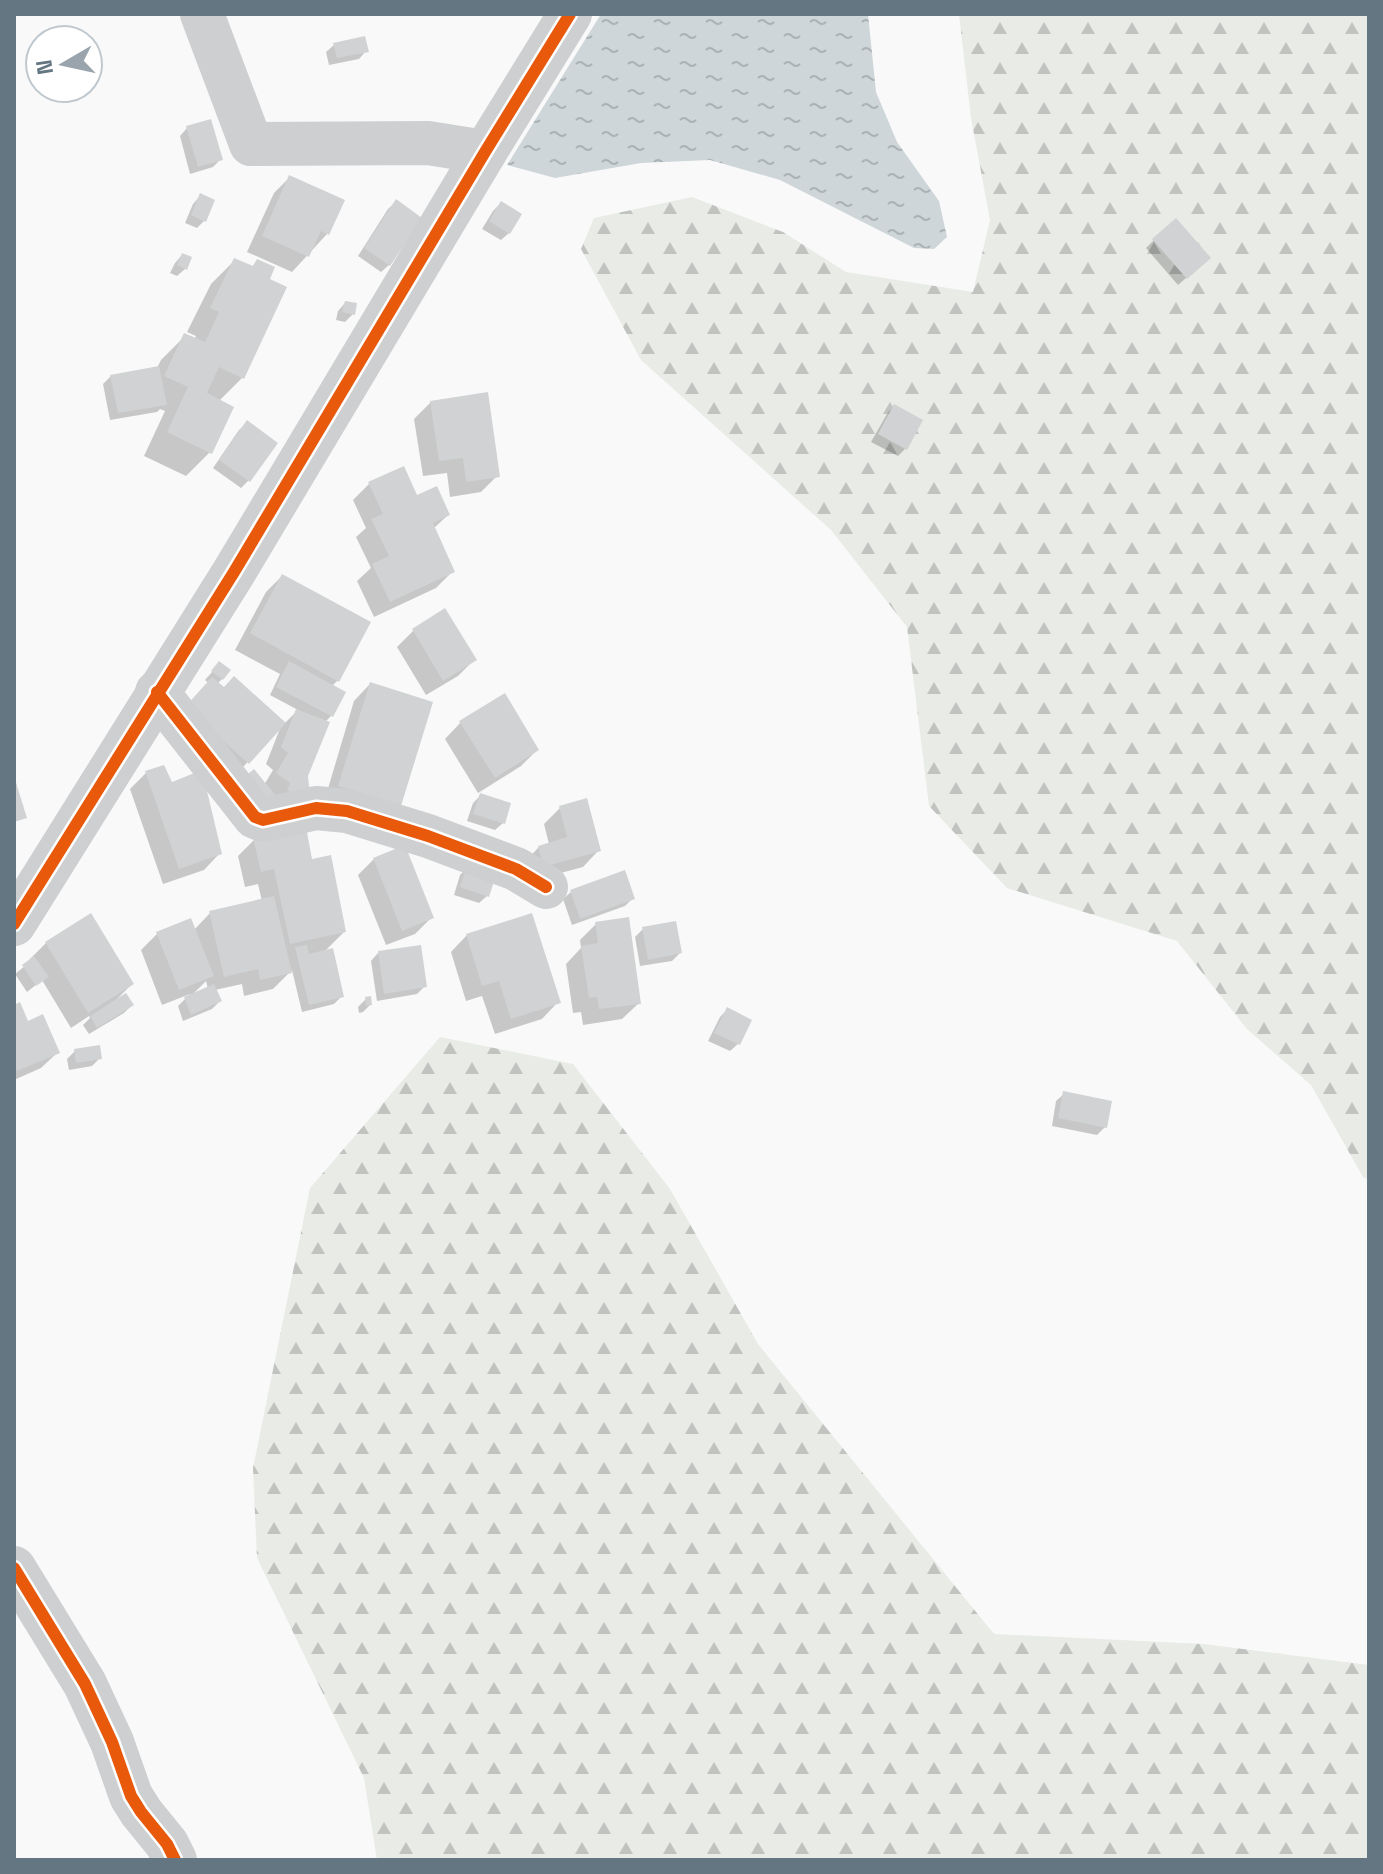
<svg xmlns="http://www.w3.org/2000/svg" width="1383" height="1874" font-family="'Space Grotesk',sans-serif">
	<style>
		.forest { fill: url(#forest-firs) }
		.water { fill: url(#water-ripples) }
		.shadow { fill: #0003; fill-rule: evenodd }
		.building { fill: #d0d2d3 }
		.lines { fill: none; stroke-linecap: round; stroke-linejoin: round }
		.minor { stroke: #cecfd0; stroke-width: 44 }
		.cycleway-casing { stroke: #fff; stroke-width: 17 }
		.cycleway { stroke: #e8590c; stroke-width: 12 }
	</style>
	<defs>
		<pattern id="forest-firs" width="22" height="20" patternUnits="userSpaceOnUse" patternTransform="scale(2)"><rect width="22" height="20" fill="#e8ebe6"/><path d="M5 1l3.5 6h-7zM16 11l3.5 6h-7z" fill="#c0c3c0"/></pattern>
		<pattern id="water-ripples" width="26" height="14" patternUnits="userSpaceOnUse" patternTransform="scale(2)"><rect width="26" height="14" fill="#ced6d9"/><path d="M2 4q2-2 4 0t4 0M15 11q2-2 4 0t4 0" fill="none" stroke="#abb2b5"/></pattern>
	</defs>
	<rect width="100%" height="100%" fill="#f9f9f9"/>
	<g class="forest">
		<path d="M959,14H1369V1180L1363,1177L1311,1085L1247,1029L1177,941L1007,888L929,806L907,627L831,530L641,360L581,249L594,218L692,197L783,232L846,272L973,292L990,220L971,118Z"/>
		<path d="M440,1037L573,1064L670,1189L758,1344L994,1634L1204,1644L1369,1665V1860H377L364,1778L257,1558L253,1468L310,1188Z"/>
	</g>
	<path class="water" d="M601,14H868L876,92L897,142L939,201L947,237L934,249L914,248L780,180L710,160L641,163L555,178L507,165Z"/>
	<g class="shadow">
		<path d="M334,45L366,51L359,59L329,65L326,52Z"/>
		<path d="M187,128L220,160L213,167L190,174L180,136Z"/>
		<path d="M290,177L327,234L292,272L247,252L274,193Z"/>
		<path d="M200,196L205,220L197,228L185,223L193,204Z"/>
		<path d="M396,202L389,265L381,272L358,256L388,209Z"/>
		<path d="M501,203L509,233L501,240L482,229L493,211Z"/>
		<path d="M1154,240L1201,265L1178,285L1146,248Z"/>
		<path d="M182,255L185,269L177,276L170,273L175,263Z"/>
		<path d="M235,260L251,268L257,261L242,378L219,401L210,452L186,476L144,456L165,411L160,409L157,412L110,420L103,384L111,376L157,368L161,360L185,336L194,340L196,336L187,332L211,284Z"/>
		<path d="M345,303L353,314L345,322L336,320L338,311Z"/>
		<path d="M431,402L497,476L481,492L450,497L447,473L423,476L414,419Z"/>
		<path d="M894,406L905,449L898,456L871,442L887,414Z"/>
		<path d="M247,423L248,481L241,488L213,468L239,430Z"/>
		<path d="M369,484L416,498L448,515L433,529L452,572L436,588L374,617L357,581L371,568L356,537L366,528L353,500Z"/>
		<path d="M282,576L338,680L332,686L343,693L331,716L325,722L306,776L307,787L254,813L264,785L273,770L266,764L281,726L232,779L209,683L205,680L219,664L222,679L217,684L284,724L298,710L270,695L280,674L235,650L266,592Z"/>
		<path d="M445,611L474,660L458,676L426,695L397,647L413,631Z"/>
		<path d="M370,684L399,805L324,802L354,701Z"/>
		<path d="M461,722L537,750L521,766L478,793L445,739Z"/>
		<path d="M146,773L171,785L220,853L204,870L163,884L130,789Z"/>
		<path d="M481,795L503,823L495,830L467,821L473,803Z"/>
		<path d="M560,808L599,850L583,867L527,882L523,864L539,847L549,844L544,824Z"/>
		<path d="M254,840L311,861L344,932L324,952L342,996L334,1004L302,1012L292,970L273,989L244,996L242,984L215,990L220,1001L212,1009L183,1021L178,1006L190,994L162,1005L141,950L158,933L194,930L210,913L262,901L258,884L245,887L238,856ZM206,981L208,989L192,995Z"/>
		<path d="M374,859L431,918L415,934L386,945L358,875Z"/>
		<path d="M468,867L487,896L479,903L454,895L460,875Z"/>
		<path d="M571,892L633,898L625,906L572,925L563,899Z"/>
		<path d="M596,924L639,1003L622,1019L583,1025L581,1012L573,1013L566,964L581,948L580,940Z"/>
		<path d="M643,929L680,953L672,961L640,966L635,937Z"/>
		<path d="M467,935L558,1002L542,1019L495,1034L482,996L466,1001L451,952Z"/>
		<path d="M46,943L132,984L116,1000L132,1005L124,1013L89,1034L83,1025L90,1018L89,1016L71,1028L42,980L27,992L15,974L31,961L30,959Z"/>
		<path d="M378,953L424,987L417,994L377,1001L371,961Z"/>
		<path d="M366,999L370,1005L363,1012L359,1013L358,1007Z"/>
		<path d="M14,1007L27,1023L58,1052L41,1068L14,1080Z"/>
		<path d="M728,1009L738,1044L730,1051L708,1041L720,1017Z"/>
		<path d="M75,1051L100,1058L92,1066L69,1070L67,1059Z"/>
		<path d="M1064,1094L1105,1127L1097,1135L1052,1126L1056,1101Z"/>
	</g>
	<g class="building">
		<path d="M365,36L369,52L337,58L333,43Z"/>
		<path d="M211,119L223,160L198,167L186,126Z"/>
		<path d="M289,175L345,200L329,235L321,231L309,257L262,236Z"/>
		<path d="M200,193L215,200L206,222L191,215Z"/>
		<path d="M396,199L422,218L390,266L364,248Z"/>
		<path d="M501,201L522,214L510,234L489,221Z"/>
		<path d="M1176,218L1211,258L1187,279L1152,239Z"/>
		<path d="M182,253L192,257L187,270L177,265Z"/>
		<path d="M234,258L253,266L257,259L275,267L270,279L287,287L244,379L219,367L207,393L234,407L212,454L167,432L188,387L164,376L184,333L205,342L219,312L210,308Z"/>
		<path d="M345,301L357,303L355,315L342,312Z"/>
		<path d="M159,366L167,405L118,413L110,375Z"/>
		<path d="M488,392L500,477L466,482L463,458L439,461L430,401Z"/>
		<path d="M894,404L923,420L907,450L878,434Z"/>
		<path d="M247,420L278,443L250,482L219,460Z"/>
		<path d="M404,466L417,495L437,486L450,515L433,523L455,572L390,602L372,564L389,556L371,519L383,514L368,482Z"/>
		<path d="M282,574L371,622L339,682L250,633Z"/>
		<path d="M445,608L477,660L443,681L412,629Z"/>
		<path d="M219,661L231,670L223,680L211,671Z"/>
		<path d="M289,661L346,692L333,717L276,687Z"/>
		<path d="M234,676L286,723L249,764L185,707L212,677L224,687Z"/>
		<path d="M370,682L433,702L401,806L338,786Z"/>
		<path d="M505,693L539,750L495,778L459,721Z"/>
		<path d="M296,709L330,722L308,776L309,787L306,799L287,790L290,783L276,773L288,753L281,747Z"/>
		<path d="M164,765L172,782L202,770L222,854L179,869L145,771Z"/>
		<path d="M254,769L276,796L263,807L241,780Z"/>
		<path d="M14,776L27,818L14,822Z"/>
		<path d="M480,793L511,803L505,824L473,814Z"/>
		<path d="M587,798L601,851L543,867L538,846L567,837L559,806Z"/>
		<path d="M306,827L312,859L331,855L346,932L290,944L274,869L261,872L253,838Z"/>
		<path d="M405,845L434,918L402,931L373,858Z"/>
		<path d="M467,865L496,875L489,897L460,887Z"/>
		<path d="M625,870L635,899L580,919L570,890Z"/>
		<path d="M274,896L292,973L260,980L258,969L224,977L209,911Z"/>
		<path d="M91,913L134,984L88,1013L45,942Z"/>
		<path d="M532,913L561,1003L511,1019L499,981L482,986L466,934Z"/>
		<path d="M629,917L641,1004L599,1009L597,997L589,998L581,946L598,943L595,922Z"/>
		<path d="M191,918L214,976L179,990L156,932Z"/>
		<path d="M676,921L682,953L648,960L642,927Z"/>
		<path d="M307,945L309,954L333,948L344,997L309,1005L295,947Z"/>
		<path d="M421,945L427,987L384,994L378,951Z"/>
		<path d="M34,956L49,977L36,986L22,965Z"/>
		<path d="M214,984L222,1001L191,1015L184,997Z"/>
		<path d="M126,993L134,1005L97,1028L90,1016Z"/>
		<path d="M371,996L372,1005L366,1006L365,997Z"/>
		<path d="M20,1002L28,1021L43,1014L60,1053L17,1071L14,1065V1005Z"/>
		<path d="M727,1007L752,1020L740,1045L714,1033Z"/>
		<path d="M100,1045L102,1059L76,1063L74,1049Z"/>
		<path d="M1063,1091L1112,1101L1107,1128L1058,1118Z"/>
	</g>
	<g class="lines">
		<g class="minor">
			<path d="M202,14L251,144L428,143L485,152"/>
			<path d="M157,692L255,817L263,820L316,808L347,811L428,836L516,869L546,887"/>
			<path d="M14,924L234,572L485,152L570,14"/>
			<path d="M14,1568L85,1684L112,1742L131,1796L141,1812L167,1844L175,1860"/>
		</g>
		<defs>
			<g id="cycleway">
				<path d="M157,692L255,817L263,820L316,808L347,811L428,836L516,869L546,887"/>
				<path d="M14,924L234,572L485,152L570,14"/>
				<path d="M14,1568L85,1684L112,1742L131,1796L141,1812L167,1844L175,1860"/>
			</g>
		</defs>
		<use href="#cycleway" class="cycleway-casing"/>
		<use href="#cycleway" class="cycleway"/>
	</g>
	<rect width="1383" height="1874" fill="none" stroke="#657683" stroke-width="32"/>
	<g transform="translate(64 64) rotate(261)"><circle r="38" fill="#ffffff" stroke="#c1c8cd" stroke-width="2"/>
	<path d="M0-6L14 30L0 20L-14 30Z" fill="#99a4ac"/>
	<text y="-12" font-size="22" font-weight="bold" text-anchor="middle" fill="#657683">N</text>
	</g>
</svg>
